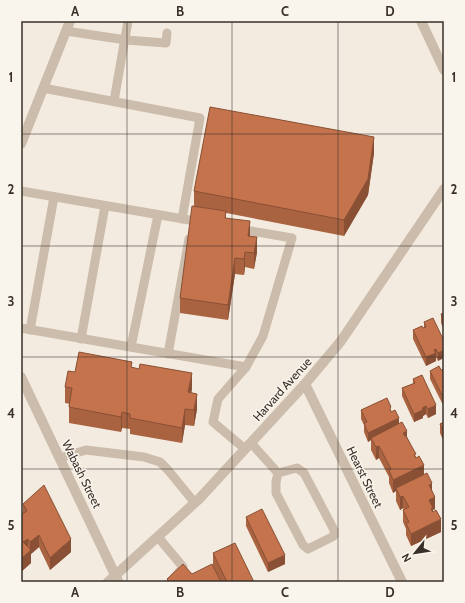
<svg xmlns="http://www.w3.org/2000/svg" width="465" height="603" font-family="Cabin,sans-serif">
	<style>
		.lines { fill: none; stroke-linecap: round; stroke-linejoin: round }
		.service { stroke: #cbbcab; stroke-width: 9 }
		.minor { stroke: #cbbcab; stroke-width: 10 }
		.wall { fill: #a96341 }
		.shaded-wall { fill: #895035 }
		.building { fill: #c4734c; stroke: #895035 }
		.grid { fill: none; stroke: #39302a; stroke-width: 1; stroke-opacity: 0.55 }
		.labels { text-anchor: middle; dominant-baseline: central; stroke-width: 3; stroke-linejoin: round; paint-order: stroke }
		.street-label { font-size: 12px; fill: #39302a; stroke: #faf5ec }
		.neatline { fill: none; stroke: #39302a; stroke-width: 1.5 }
		.grid-label { font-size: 13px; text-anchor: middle; font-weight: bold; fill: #39302a }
	</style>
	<rect width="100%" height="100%" fill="#f3ebdf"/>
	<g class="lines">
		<g class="service">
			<path d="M66,31L126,40L166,43L167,33"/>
			<path d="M43,88L200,118L182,219"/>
			<path d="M114,101L128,21"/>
			<path d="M21,191L201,222"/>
			<path d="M239,229L292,238L263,336L246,367L218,399L213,422L245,449"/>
			<path d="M21,328L246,367"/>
			<path d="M30,330L54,197"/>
			<path d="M81,339L105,206"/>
			<path d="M131,347L158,215"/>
			<path d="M168,354L189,239"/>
			<path d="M251,443L278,473"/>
			<path d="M60,458L86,450L144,457L160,462L168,470L195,503"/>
			<path d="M297,468L304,473L334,530V536L308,549L303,545L276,493V482L278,473Z"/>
			<path d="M158,537L183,567L171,582"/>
		</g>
		<g class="minor">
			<path d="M421,21L444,70"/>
			<path d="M21,144L70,21"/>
			<path d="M21,377L118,581"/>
			<path d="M305,384L402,582"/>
			<path d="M108,582L199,499L305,384L341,341L444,189"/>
		</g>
	</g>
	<g class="wall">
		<path d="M374,153L368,195L344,236L226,213V218L250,236L257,252L254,269L245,267L244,275L235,274L228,320L180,313V298L194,207V191Z"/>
		<path d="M444,313V331L441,323V314Z"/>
		<path d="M424,322L444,341L438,361L436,357V361L426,366L413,339V330L424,328Z"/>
		<path d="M132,367L192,389L191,393L197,409L194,426L185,425L182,443L130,434V429L122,428L121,432L69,423V407L70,404L65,403V387L75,372Z"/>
		<path d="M444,369V407L430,379V371L441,370Z"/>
		<path d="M413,379L436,414L428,418L426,414L423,416V418L414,422L402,396V388L413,384Z"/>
		<path d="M361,410L391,412L407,437L424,475L432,490L435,509L433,510V512L441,532L411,546L406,535V529L403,522V510H404L403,508L400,510L396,501V491L393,493L389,483V477L379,458L376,460L371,450V440L368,442L364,432V425L361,419Z"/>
		<path d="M444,422V442L440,433V424Z"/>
		<path d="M23,504L71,552L50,570L39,547L31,554V563L21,572Z"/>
		<path d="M246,517L285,564L268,572L246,526Z"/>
		<path d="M213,553L254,582H167V579L192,574L213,565Z"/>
	</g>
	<g class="shaded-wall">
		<path d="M374,137V153L368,195L344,236V220Z"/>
		<path d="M250,221V237L248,236Z"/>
		<path d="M257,237V252L254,269V253Z"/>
		<path d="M245,252V267L244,275V259Z"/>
		<path d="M235,258V274L228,320V305Z"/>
		<path d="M436,349V361L426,366V357L434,350Z"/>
		<path d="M444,350V358L438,361V353Z"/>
		<path d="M192,373V389L188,408V392Z"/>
		<path d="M197,394V409L194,426V410Z"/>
		<path d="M436,405V414L428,418V409Z"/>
		<path d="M426,406V414L423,416V418L414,422V414Z"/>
		<path d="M185,409V425L182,443V428Z"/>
		<path d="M122,412V428L121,432V417Z"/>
		<path d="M399,418V426L371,438V440L368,442V433Z"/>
		<path d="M407,431V444L403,433Z"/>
		<path d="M379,446V458L376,460V447Z"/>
		<path d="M424,465V478L396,488V491L393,493V480Z"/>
		<path d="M432,483V495L429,485Z"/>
		<path d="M403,496V508L400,510V497Z"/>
		<path d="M435,497V509L433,510V521L429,500Z"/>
		<path d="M441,519V532L411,546V534Z"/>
		<path d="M39,535V547L31,554V563L21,572V559L30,551V542Z"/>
		<path d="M28,539V552L23,542Z"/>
		<path d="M71,539V552L50,570V558Z"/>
		<path d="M285,555V564L268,572V563Z"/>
	</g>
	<g class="building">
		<path d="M210,107L374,137L368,179L344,220L194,191Z"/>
		<path d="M192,206L226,211L225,218L250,221L248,236L257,237L254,253L245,252L244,259L235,258L228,305L180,298Z"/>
		<path d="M444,313V323L441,314Z"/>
		<path d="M433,318L444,341V350L438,353L436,349L434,350L436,353L426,357L413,330L422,326L423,328L426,327L424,322Z"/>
		<path d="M79,352L132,362L131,367L139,369L140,364L192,373L188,392L197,394L194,410L185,409L182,428L130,418V414L122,412L121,417L69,407L72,388L65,387L68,371L75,372Z"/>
		<path d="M439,366L441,370L444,369V399L430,371Z"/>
		<path d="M422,375L436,405L428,409L426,406L422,408L423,410L414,414L402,388L415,383L413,379Z"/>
		<path d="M387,398L391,407L390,408L391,412L395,410L399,418L368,433L364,423L367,422L361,410Z"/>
		<path d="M402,422L407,431L403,433L405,436H406L416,454L414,455L416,458L419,456L424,465L393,480L389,470L391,469L379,446L376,447L371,438Z"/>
		<path d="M444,422V433L440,424Z"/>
		<path d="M427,473L432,483L429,485L435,497L429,500L433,508L431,509L433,512L436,510L441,519L411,534L406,523L409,522L403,510L409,507L403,496L400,497L396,488Z"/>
		<path d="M44,485L71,539L50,558L39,535L30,542L28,539L23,542L31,550L21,559V515L27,511L23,504Z"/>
		<path d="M262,509L285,555L268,563L246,517Z"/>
		<path d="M235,543L254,582H227L213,553Z"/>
		<path d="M183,564L192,574L212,564L221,582H170L167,579Z"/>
	</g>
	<path class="grid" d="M127,21V582M232,21V582M338,21V582M21,134H444M21,246H444M21,357H444M21,469H444"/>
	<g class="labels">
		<g class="street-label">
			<text transform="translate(282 389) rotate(-48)">Harvard Avenue</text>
			<text transform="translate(82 474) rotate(64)">Wabash Street</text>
			<text transform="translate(365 477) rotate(64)">Hearst Street</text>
		</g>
	</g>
	<rect width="465" height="603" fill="none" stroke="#faf5ec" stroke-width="44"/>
	<g transform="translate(415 553) rotate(240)" stroke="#faf5ec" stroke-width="3" paint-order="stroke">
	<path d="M0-3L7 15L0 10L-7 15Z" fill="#39302a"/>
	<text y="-6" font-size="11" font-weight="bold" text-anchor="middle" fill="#39302a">N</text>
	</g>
	<rect x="22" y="22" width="421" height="559" class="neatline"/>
	<g class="grid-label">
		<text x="75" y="16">A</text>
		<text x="180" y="16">B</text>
		<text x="285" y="16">C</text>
		<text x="390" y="16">D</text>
		<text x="11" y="82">1</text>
		<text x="454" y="82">1</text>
		<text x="11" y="194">2</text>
		<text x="454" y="194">2</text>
		<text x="11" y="306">3</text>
		<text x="454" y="306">3</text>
		<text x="11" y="418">4</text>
		<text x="454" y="418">4</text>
		<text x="11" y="530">5</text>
		<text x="454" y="530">5</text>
		<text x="75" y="597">A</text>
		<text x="180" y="597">B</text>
		<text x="285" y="597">C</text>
		<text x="390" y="597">D</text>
	</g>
</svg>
